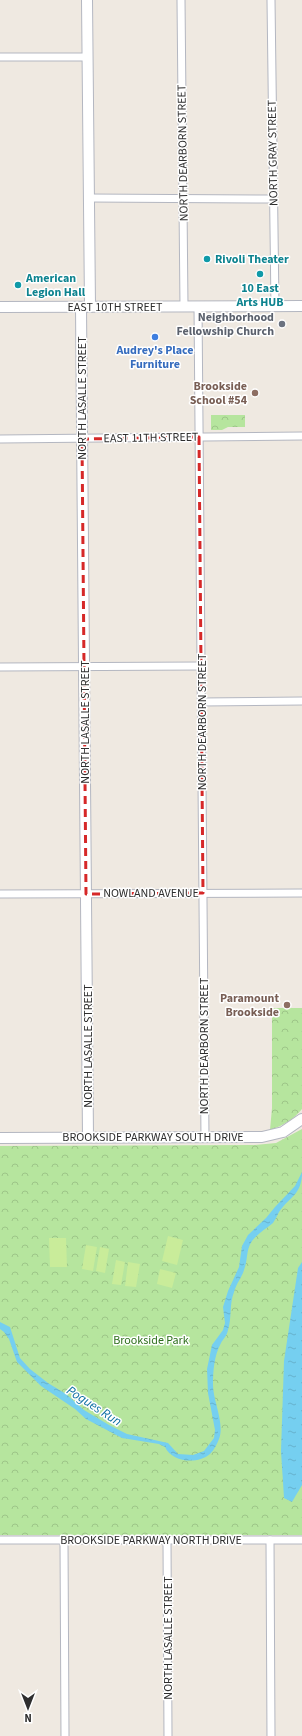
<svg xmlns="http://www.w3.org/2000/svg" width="302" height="1736" font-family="'Source Sans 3',sans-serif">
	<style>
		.park { fill: url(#park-crowns) }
		.pitch { fill: #c9ec9a }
		.water { fill: url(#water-ripples) }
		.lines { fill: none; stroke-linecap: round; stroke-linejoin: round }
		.street-casing { stroke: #b4b7c1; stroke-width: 9 }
		.secondary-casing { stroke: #b4b7c1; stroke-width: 12 }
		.street { stroke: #fff; stroke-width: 7 }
		.secondary { stroke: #fff; stroke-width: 10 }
		.marked { fill: none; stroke: #d62828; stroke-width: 3; stroke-dasharray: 8 5; stroke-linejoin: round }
		.culture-dot { fill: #0f9aa8; stroke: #fff; stroke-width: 1.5 }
		.worship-dot { fill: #6b7280; stroke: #fff; stroke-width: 1.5 }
		.shop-dot { fill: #3f7fe0; stroke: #fff; stroke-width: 1.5 }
		.education-dot { fill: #8d6e63; stroke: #fff; stroke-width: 1.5 }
		.labels { text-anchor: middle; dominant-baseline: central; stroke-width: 3; stroke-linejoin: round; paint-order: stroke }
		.street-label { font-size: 12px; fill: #2e2e2e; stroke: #fff }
		.culture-label { font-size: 12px; font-weight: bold; fill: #0d838f; stroke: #fff; text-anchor: start }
		.worship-label { font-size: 12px; font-weight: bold; fill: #5b616d; stroke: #fff; text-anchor: end }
		.shop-label { font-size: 12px; font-weight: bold; fill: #366cbe; stroke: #fff }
		.education-label { font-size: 12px; font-weight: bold; fill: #785e54; stroke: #fff; text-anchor: end }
		.park-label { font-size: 12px; fill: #2c6e1b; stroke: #fff }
		.water-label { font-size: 13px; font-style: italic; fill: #0d6fa3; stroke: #fff }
	</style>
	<defs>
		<pattern id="park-crowns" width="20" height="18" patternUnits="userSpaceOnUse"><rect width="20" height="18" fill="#b6e59e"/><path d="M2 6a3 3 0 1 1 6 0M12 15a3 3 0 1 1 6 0" fill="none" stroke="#9dc588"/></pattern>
		<pattern id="water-ripples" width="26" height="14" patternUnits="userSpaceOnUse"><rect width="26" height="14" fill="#75cff0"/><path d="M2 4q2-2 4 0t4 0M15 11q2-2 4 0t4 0" fill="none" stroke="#66b2ce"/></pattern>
	</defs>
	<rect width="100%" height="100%" fill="#efe9e1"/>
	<g class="park">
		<path d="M211,415H245V427H228L222,430H211Z"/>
		<path d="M272,1008H302V1109C293,1120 284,1125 270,1130L272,1108Z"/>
		<path d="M302,1129V1535H0V1146L255,1145L276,1143Z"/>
	</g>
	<g class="pitch">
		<path d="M168,1236L183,1240L177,1265L162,1261Z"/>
		<path d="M49,1238H66L67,1267H50Z"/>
		<path d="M86,1245L97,1247L93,1271L82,1269Z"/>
		<path d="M100,1247L109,1249L105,1273L96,1271Z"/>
		<path d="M116,1260L125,1262L121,1285L112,1284Z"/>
		<path d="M128,1262L140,1264L136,1287L125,1286Z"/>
		<path d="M160,1269L176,1273L172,1288L157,1284Z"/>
	</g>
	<g class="water">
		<path d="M302,1172C302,1195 290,1196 279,1212C277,1216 275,1220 273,1223C266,1229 258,1233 252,1241C246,1249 248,1260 244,1270C242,1277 236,1284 234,1292C229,1305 232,1318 228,1330C227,1336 223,1339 221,1343C214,1356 213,1371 213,1385C213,1401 225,1424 219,1439C217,1444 214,1450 210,1454C197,1465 172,1462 165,1447L159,1444L122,1438L86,1419L75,1409L41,1386L17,1362L9,1339L4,1332L0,1329V1322L10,1327L20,1358L30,1369L48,1383L66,1394L84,1410L109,1425L127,1434L168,1443L178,1454L193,1455L204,1451L214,1438L215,1430L208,1393L207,1369L212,1345L223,1330L225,1323L223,1307L228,1291L239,1267L242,1246L248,1235L266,1218L275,1207L295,1186Z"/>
		<path d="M302,1262V1485L292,1502L284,1498L281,1451L284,1361L298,1268Z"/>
	</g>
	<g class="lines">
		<defs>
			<g id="street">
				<path d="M181,0L184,306"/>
				<path d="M271,0L275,306"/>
				<path d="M0,57H88"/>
				<path d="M89,198L273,199"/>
				<path d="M198,306L205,1138"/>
				<path d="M0,439L302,436"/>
				<path d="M0,667L201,666"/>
				<path d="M202,702L302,701"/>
				<path d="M0,894L302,893"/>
				<path d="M0,1540H302"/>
				<path d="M167,1540L168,1736"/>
				<path d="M270,1540L271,1736"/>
				<path d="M64,1541L65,1736"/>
			</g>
			<g id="secondary">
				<path d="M87,0L90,307"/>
				<path d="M0,307L302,306"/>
				<path d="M81,307L88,1137"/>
				<path d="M0,1138L262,1137L283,1132L302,1119"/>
			</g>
		</defs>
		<use href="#street" class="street-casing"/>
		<use href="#secondary" class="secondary-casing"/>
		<use href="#street" class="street"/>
		<use href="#secondary" class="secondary"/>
	</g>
	<path class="marked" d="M199,437L203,893L86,894L82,439Z"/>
	<g class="culture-dot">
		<circle cx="207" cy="259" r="4"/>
		<circle cx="260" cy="274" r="4"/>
		<circle cx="18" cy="285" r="4"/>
	</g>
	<circle class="worship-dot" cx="282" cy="324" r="4"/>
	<circle class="shop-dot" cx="155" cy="337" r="4"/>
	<g class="education-dot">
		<circle cx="255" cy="393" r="4"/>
		<circle cx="287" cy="1005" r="4"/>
	</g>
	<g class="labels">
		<g class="street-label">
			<text transform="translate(183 153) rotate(-91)">NORTH DEARBORN STREET</text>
			<text transform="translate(273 153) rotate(-91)">NORTH GRAY STREET</text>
			<text x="115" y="307">EAST 10TH STREET</text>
			<text transform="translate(82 398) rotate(-90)">NORTH LASALLE STREET</text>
			<text transform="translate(151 438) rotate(-1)">EAST 11TH STREET</text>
			<text transform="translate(85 722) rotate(-90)">NORTH LASALLE STREET</text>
			<text transform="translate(202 722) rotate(-90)">NORTH DEARBORN STREET</text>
			<text x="151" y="893">NOWLAND AVENUE</text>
			<text transform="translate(88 1046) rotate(-90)">NORTH LASALLE STREET</text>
			<text transform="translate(204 1046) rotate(-90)">NORTH DEARBORN STREET</text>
			<text x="153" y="1137">BROOKSIDE PARKWAY SOUTH DRIVE</text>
			<text x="151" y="1540">BROOKSIDE PARKWAY NORTH DRIVE</text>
			<text transform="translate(168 1638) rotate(-90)">NORTH LASALLE STREET</text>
		</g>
		<g class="culture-label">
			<text x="215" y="259">Rivoli Theater</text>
			<text x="26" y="278">American<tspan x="26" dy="14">Legion Hall</tspan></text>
			<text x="260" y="288" text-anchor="middle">10 East<tspan x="260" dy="14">Arts HUB</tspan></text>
		</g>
		<g class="worship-label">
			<text x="274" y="317">Neighborhood<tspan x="274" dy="14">Fellowship Church</tspan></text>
		</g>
		<g class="shop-label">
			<text x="155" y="350">Audrey's Place<tspan x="155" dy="14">Furniture</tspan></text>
		</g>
		<g class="education-label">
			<text x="247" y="386">Brookside<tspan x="247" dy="14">School #54</tspan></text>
			<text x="279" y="998">Paramount<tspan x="279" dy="14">Brookside</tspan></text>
		</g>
		<g class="park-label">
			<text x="151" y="1340">Brookside Park</text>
		</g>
		<g class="water-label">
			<text transform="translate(94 1406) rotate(33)">Pogues Run</text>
		</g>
	</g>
	<g transform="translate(28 1708) rotate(180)" stroke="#ffffff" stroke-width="3" paint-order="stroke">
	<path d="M0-3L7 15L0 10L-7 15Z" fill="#2e2e2e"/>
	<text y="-6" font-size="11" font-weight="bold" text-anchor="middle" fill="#2e2e2e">N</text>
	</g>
</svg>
